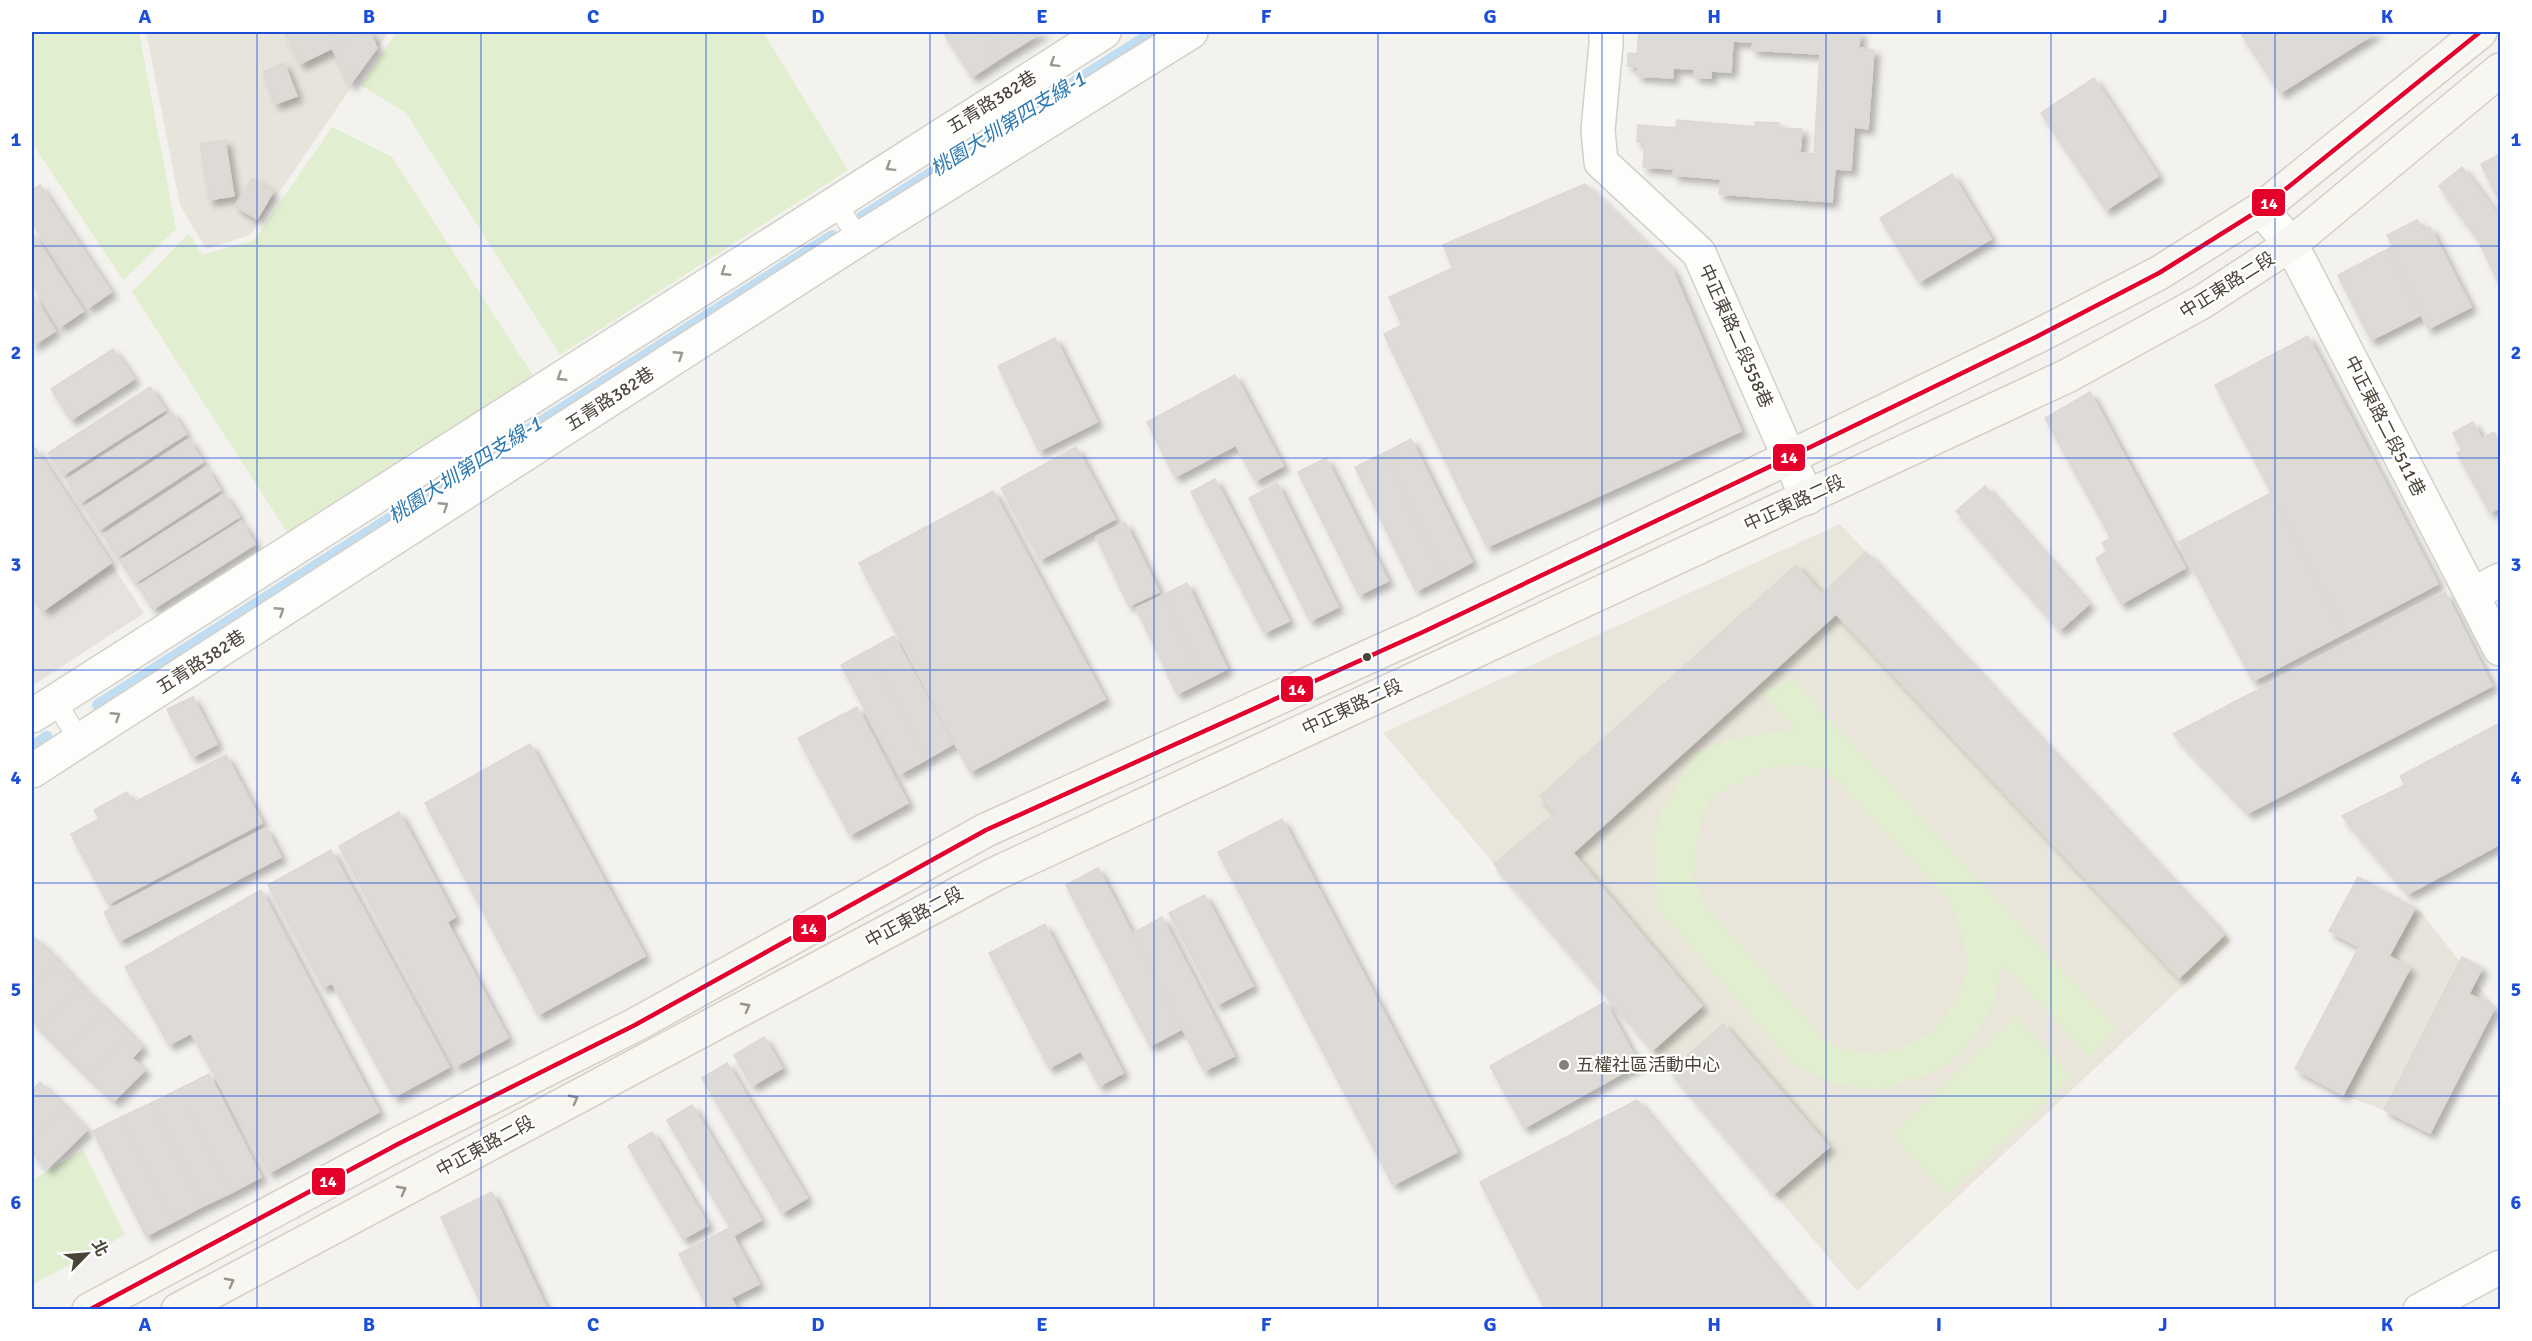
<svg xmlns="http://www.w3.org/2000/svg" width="2532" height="1341" font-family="Signika,'Noto Sans TC',sans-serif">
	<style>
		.residential { fill: #e7e4dc }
		.industrial { fill: #e6e2de }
		.education { fill: #eae5da }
		.green { fill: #e1eecf; fill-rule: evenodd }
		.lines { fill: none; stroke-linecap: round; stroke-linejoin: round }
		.stream { stroke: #c0ddf1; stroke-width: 12 }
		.building { fill: #dedbd6; stroke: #dcd9d4; stroke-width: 1.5; filter: url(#shadow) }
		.service-casing { stroke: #d2d0cb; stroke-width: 22 }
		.minor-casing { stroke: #d2d0cb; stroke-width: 36 }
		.secondary-casing { stroke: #d3cfc5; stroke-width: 36 }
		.service { stroke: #fdfdfc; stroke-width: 20 }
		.minor { stroke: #fdfdfc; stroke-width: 33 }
		.secondary { stroke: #f7f6f1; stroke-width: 33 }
		.bus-1-casing { stroke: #fff; stroke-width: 9 }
		.bus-1 { stroke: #e4002b; stroke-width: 4.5 }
		.oneway { stroke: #9b9791 }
		.oneway2 { stroke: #98948c }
		.grid { fill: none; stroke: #1d4ed8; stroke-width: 1.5; stroke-opacity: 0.55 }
		.bus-dot { fill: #4b4439; stroke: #fff; stroke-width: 2 }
		.poi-dot { fill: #868178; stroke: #fff; stroke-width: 2 }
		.labels { text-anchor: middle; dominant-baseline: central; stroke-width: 4.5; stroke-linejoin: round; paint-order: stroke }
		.street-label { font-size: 18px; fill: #4b4439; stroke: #fff }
		.poi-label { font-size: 18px; fill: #4b4439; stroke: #fff; text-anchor: start }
		.water-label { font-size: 20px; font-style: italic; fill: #2e7ab2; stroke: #fff }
		.line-badge { stroke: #fff; stroke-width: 2 }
		.badge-label { font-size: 16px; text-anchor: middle; font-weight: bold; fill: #fff }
		.neatline { fill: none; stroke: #1d4ed8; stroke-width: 2 }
		.grid-label { font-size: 20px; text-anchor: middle; font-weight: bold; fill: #1d4ed8 }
	</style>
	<defs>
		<filter id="shadow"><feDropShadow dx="5.5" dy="5.5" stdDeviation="3" flood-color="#0004"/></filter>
	</defs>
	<rect width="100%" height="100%" fill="#f4f2ee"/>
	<g class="residential">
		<path d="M146,32H389L250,235L206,249L180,205Z"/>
		<path d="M2358,877L2421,912L2495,1007L2430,1133L2384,1110L2343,1095L2295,1069L2359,948L2329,931Z"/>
	</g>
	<path class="industrial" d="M32,444L144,613L32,686Z"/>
	<path class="education" d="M1840,524L2231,941L1857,1291L1383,733Z"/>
	<g class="green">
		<path d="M32,32H139L176,229L123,280L32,143Z"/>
		<path d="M397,32H763L848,170L560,355L406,113L361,85Z"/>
		<path d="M332,127L392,157L534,377L287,532L132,292L189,233L202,255L254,240Z"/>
		<path d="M1791,677L2116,1028L2090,1058L2002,963L1994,1003L1980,1028L1957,1057L1932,1072L1882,1090L1833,1083L1794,1065L1657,908L1654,833L1662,810L1694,756L1729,739L1795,729L1762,693ZM1798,766L1817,767L1838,781L1950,901L1962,936L1968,966L1957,1000L1932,1033L1898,1049L1874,1054L1840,1048L1820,1035L1703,903L1693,877L1700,820L1714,795L1768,768Z"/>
		<path d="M2016,1016L2072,1076L1947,1195L1891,1135Z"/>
		<path d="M83,1150L125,1235L32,1285V1180Z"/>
	</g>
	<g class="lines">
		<g class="stream">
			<path d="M862,217L1154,32"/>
			<path d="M98,705L832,236"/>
			<path d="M32,747L47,737"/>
		</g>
	</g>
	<g class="building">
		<path d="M285,32H333L339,45L300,64Z"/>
		<path d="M333,32H367L339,45Z"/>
		<path d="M367,32H370L377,48L350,85L332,48Z"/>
		<path d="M943,32H982L999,59L972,77Z"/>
		<path d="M982,32H1022L1028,41L999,59Z"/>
		<path d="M1022,32H1043L1028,41Z"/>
		<path d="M1639,32H1860L1859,48L1874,50L1868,129L1854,127L1851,170L1835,169L1832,202L1719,194L1721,179L1673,175L1674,169L1643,167L1645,143L1637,142L1638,125L1676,128L1677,120L1756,127L1755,122L1779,123L1778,128L1802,129L1800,153L1814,154L1820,54L1752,50L1753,42L1733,41L1731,72L1711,71V78L1694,77V69L1673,68V78L1637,76L1638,67L1628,66V53L1637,54Z"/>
		<path d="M2240,32H2377L2280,93Z"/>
		<path d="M284,63L297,96L275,104L263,72Z"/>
		<path d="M2094,78L2158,176L2106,210L2041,113Z"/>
		<path d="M225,140L234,196L209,200L200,144Z"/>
		<path d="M2500,154V203L2481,164Z"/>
		<path d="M2462,167L2500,218V286L2478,239L2439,186Z"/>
		<path d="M1952,174L1991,239L1919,282L1880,218Z"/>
		<path d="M252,178L273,192L257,219L235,206Z"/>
		<path d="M1585,184L1672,269L1741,431L1487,547L1384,334L1402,325L1389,297L1453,268L1443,245Z"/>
		<path d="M40,185L111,292L88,308L32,222V190Z"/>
		<path d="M2417,220L2423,230L2430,227L2471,307L2428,329L2388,249L2393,247L2387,235Z"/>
		<path d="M32,232L83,311L60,327L32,284Z"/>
		<path d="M2388,249L2421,315L2371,340L2338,275Z"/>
		<path d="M32,294L55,331L32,346Z"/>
		<path d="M2308,336L2438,584L2345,633L2215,385Z"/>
		<path d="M1055,338L1097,422L1039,451L998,366Z"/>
		<path d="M113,349L134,379L71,420L51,389Z"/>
		<path d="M1235,375L1283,466L1255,481L1236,445L1175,477L1147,422Z"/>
		<path d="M150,387L165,410L63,475L48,453Z"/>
		<path d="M2090,392L2185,568L2121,604L2096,558L2107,552L2102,543L2111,538L2045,418Z"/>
		<path d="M172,412L186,434L80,503L66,480Z"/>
		<path d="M2473,422L2482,439L2494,432L2500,445V507L2490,513L2457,453L2462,450L2453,433Z"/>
		<path d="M189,439L203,462L99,530L84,507Z"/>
		<path d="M1411,439L1472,562L1444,577L1384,453Z"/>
		<path d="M1076,447L1115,519L1040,560L1001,488Z"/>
		<path d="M35,448L111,563L44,610L32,592V451Z"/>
		<path d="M1384,453L1444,577L1416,591L1355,467Z"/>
		<path d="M1326,458L1388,581L1359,595L1298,472Z"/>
		<path d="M206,467L220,490L117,557L103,535Z"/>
		<path d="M1215,479L1289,621L1264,633L1191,492Z"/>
		<path d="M1277,483L1338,607L1310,621L1249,498Z"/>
		<path d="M1985,486L2089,604L2060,630L1956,511Z"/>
		<path d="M993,491L1105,699L970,772L859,563Z"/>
		<path d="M2271,493L2345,633L2253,681L2179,542Z"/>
		<path d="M224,494L239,517L135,583L120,561Z"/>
		<path d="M241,521L255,544L153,609L138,586Z"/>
		<path d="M1125,522L1159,592L1129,606L1096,537Z"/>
		<path d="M1866,552L2224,935L2179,978L1836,614L1573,853L1702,1006L1653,1050L1494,864L1555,813L1540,796L1796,565L1822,594Z"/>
		<path d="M1187,583L1227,669L1203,681L1163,595Z"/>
		<path d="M2445,592L2492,686L2248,813L2173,734Z"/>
		<path d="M1163,595L1203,681L1177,694L1136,608Z"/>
		<path d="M894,636L953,744L927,759L868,650Z"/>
		<path d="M868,650L927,759L900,774L841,665Z"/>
		<path d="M193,697L217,744L192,757L167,709Z"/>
		<path d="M857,707L908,803L850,835L798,738Z"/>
		<path d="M2500,723V844L2408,894L2342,816L2405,785L2400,776Z"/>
		<path d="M530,744L645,956L538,1015L425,803Z"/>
		<path d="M226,755L262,823L108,904L71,834L99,819L94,810L127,792L133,803Z"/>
		<path d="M399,812L455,917L447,922L508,1038L456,1066L339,846Z"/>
		<path d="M1282,819L1457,1152L1393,1185L1218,852Z"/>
		<path d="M266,828L281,857L119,941L104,912Z"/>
		<path d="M331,850L449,1067L394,1097L332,983L323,988L268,885Z"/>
		<path d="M1098,868L1182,1029L1150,1046L1066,885Z"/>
		<path d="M2358,877L2415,908L2389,956L2410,968L2343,1095L2295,1069L2359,947L2329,931Z"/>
		<path d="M261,890L379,1112L269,1173L191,1033L169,1045L125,967Z"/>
		<path d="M1205,895L1253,986L1217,1005L1169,913Z"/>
		<path d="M1162,917L1234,1056L1204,1071L1133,933Z"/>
		<path d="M1045,924L1123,1073L1099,1086L1081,1051L1049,1068L989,953Z"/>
		<path d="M34,937L58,961L32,988V939Z"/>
		<path d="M2462,957L2482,968L2469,994L2495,1007L2430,1133L2384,1110Z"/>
		<path d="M58,961L81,986L40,1028L32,1020V988Z"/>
		<path d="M81,986L105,1009L63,1051L40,1028Z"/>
		<path d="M1605,1002L1639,1064L1524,1128L1490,1066Z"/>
		<path d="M105,1009L130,1034L88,1076L63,1051Z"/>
		<path d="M1723,1024L1829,1147L1774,1194L1670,1071Z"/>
		<path d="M130,1034L142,1047L132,1058L145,1070L114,1101L88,1076Z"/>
		<path d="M764,1037L782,1068L752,1086L734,1055Z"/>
		<path d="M727,1063L807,1198L782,1213L702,1078Z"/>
		<path d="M209,1074L261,1177L231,1193L179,1089Z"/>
		<path d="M40,1082L64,1106L32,1138V1090Z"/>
		<path d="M179,1089L231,1193L203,1206L151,1103Z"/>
		<path d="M1637,1100L1811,1310H1546L1480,1182Z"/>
		<path d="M151,1103L203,1206L173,1222L121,1117Z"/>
		<path d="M692,1105L761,1220L735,1235L667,1120Z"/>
		<path d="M64,1106L87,1130L47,1169L32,1153V1138Z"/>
		<path d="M121,1117L173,1222L146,1236L93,1131Z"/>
		<path d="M652,1132L708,1225L683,1239L628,1146Z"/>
		<path d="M492,1192L547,1310H484L441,1217Z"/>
		<path d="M729,1228L759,1284L731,1298L736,1307L732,1310H709L679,1254Z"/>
	</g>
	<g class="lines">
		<defs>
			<g id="service">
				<path d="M835,202L859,239"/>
				<path d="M55,700L79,740"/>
			</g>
			<g id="minor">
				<path d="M1606,32V44L1598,130L1601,162L1699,253L1807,498"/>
				<path d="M2261,209L2291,244L2500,649"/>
				<path d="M2473,594L2500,580"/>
				<path d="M32,716L1104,32"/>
				<path d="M32,771L859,239L1191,32"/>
				<path d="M2420,1310L2500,1267"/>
			</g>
			<g id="secondary">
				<path d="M89,1310L400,1143L635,1025L986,830L1423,632L1790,457L2036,337L2159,273L2261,209L2480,32"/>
				<path d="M178,1310L995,874L2067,376L2202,302L2291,244L2500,70"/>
			</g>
		</defs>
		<use href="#service" class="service-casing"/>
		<use href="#minor" class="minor-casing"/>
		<use href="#secondary" class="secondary-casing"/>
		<use href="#service" class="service"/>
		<use href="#minor" class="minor"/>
		<use href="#secondary" class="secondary"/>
		<defs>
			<path id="bus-1" d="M89,1310L400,1143L635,1025L986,830L1423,632L1790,457L2036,337L2159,273L2261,209L2480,32"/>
		</defs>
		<use href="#bus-1" class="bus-1-casing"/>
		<use href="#bus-1" class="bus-1"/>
	</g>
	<defs><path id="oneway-chevron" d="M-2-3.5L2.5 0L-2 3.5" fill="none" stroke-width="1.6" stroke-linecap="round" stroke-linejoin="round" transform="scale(1.5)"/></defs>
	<g class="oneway">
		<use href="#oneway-chevron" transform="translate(1054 63) rotate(148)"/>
		<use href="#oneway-chevron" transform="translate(890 167) rotate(148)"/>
		<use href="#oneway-chevron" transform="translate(725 272) rotate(147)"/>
		<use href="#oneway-chevron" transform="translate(679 355) rotate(-33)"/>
		<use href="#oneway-chevron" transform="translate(561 377) rotate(147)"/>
		<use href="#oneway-chevron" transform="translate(444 506) rotate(-33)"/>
		<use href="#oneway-chevron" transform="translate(280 611) rotate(-33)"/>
		<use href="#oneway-chevron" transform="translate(116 716) rotate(-33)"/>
	</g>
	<g class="oneway2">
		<use href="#oneway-chevron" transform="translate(746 1007) rotate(-28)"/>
		<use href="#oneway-chevron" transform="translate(574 1099) rotate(-28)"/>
		<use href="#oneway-chevron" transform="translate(402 1190) rotate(-28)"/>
		<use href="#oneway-chevron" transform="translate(230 1282) rotate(-28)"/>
	</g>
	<path class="grid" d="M257,32V1310M481,32V1310M706,32V1310M930,32V1310M1154,32V1310M1378,32V1310M1602,32V1310M1826,32V1310M2051,32V1310M2275,32V1310M32,246H2500M32,458H2500M32,670H2500M32,883H2500M32,1096H2500"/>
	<circle class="bus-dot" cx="1367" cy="657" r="5"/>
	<circle class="poi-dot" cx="1564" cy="1065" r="6"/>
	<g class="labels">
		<g class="street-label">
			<text transform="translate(992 102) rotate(-32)">五青路382巷</text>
			<text transform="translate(2227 285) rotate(-32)">中正東路二段</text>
			<text transform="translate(1736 336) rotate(66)">中正東路二段558巷</text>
			<text transform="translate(610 399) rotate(-33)">五青路382巷</text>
			<text transform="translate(2385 426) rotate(63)">中正東路二段511巷</text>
			<text transform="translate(1794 503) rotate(-25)">中正東路二段</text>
			<text transform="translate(201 662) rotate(-33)">五青路382巷</text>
			<text transform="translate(1352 707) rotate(-25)">中正東路二段</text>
			<text transform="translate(914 917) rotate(-28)">中正東路二段</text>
			<text transform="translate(485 1146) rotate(-28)">中正東路二段</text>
		</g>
		<g class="poi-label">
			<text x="1576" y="1065">五權社區活動中心</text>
		</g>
		<g class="water-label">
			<text transform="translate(1008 124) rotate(-32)">桃園大圳第四支線-1</text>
			<text transform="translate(465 470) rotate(-33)">桃園大圳第四支線-1</text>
		</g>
	</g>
	<g class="line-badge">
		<rect x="2251" y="188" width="35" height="29" rx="6" fill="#e4002b"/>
		<rect x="1772" y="443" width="34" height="29" rx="6" fill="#e4002b"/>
		<rect x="1280" y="675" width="34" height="28" rx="6" fill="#e4002b"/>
		<rect x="792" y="914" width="35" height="29" rx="6" fill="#e4002b"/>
		<rect x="311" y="1167" width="35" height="29" rx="6" fill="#e4002b"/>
	</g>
	<g class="badge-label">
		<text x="2269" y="209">14</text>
		<text x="1789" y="463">14</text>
		<text x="1297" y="695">14</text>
		<text x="809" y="934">14</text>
		<text x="328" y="1187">14</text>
	</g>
	<rect width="2532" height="1341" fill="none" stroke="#ffffff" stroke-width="66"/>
	<g transform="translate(87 1254) rotate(65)" stroke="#ffffff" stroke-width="4.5" paint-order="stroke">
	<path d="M0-4.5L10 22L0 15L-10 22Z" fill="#4b4439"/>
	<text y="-9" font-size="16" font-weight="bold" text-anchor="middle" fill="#4b4439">北</text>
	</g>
	<rect x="33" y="33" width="2466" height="1275" class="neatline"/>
	<g class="grid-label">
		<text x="145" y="23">A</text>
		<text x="369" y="23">B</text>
		<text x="593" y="23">C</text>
		<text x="818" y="23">D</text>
		<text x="1042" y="23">E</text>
		<text x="1266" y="23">F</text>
		<text x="1490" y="23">G</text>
		<text x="1714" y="23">H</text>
		<text x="1939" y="23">I</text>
		<text x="2163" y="23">J</text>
		<text x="2387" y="23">K</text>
		<text x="16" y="146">1</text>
		<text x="2516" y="146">1</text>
		<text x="16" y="359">2</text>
		<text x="2516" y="359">2</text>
		<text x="16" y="571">3</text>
		<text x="2516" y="571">3</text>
		<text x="16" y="784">4</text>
		<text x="2516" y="784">4</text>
		<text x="16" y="996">5</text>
		<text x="2516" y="996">5</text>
		<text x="16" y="1209">6</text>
		<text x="2516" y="1209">6</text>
		<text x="145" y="1331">A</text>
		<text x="369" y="1331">B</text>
		<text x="593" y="1331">C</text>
		<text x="818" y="1331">D</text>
		<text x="1042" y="1331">E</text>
		<text x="1266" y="1331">F</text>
		<text x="1490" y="1331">G</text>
		<text x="1714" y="1331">H</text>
		<text x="1939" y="1331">I</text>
		<text x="2163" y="1331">J</text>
		<text x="2387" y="1331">K</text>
	</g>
</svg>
